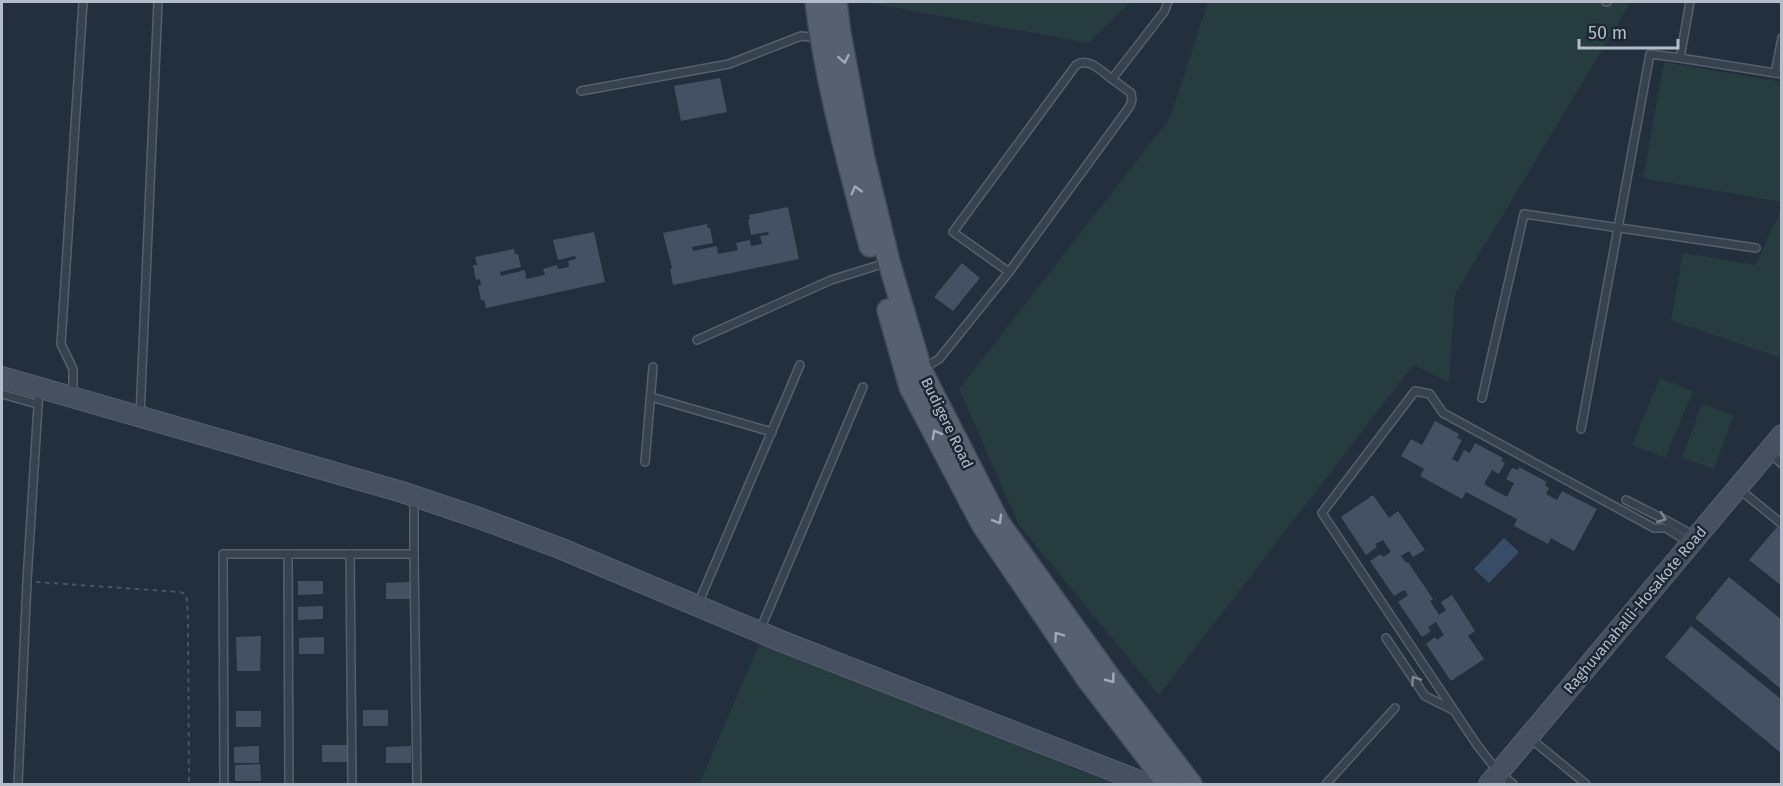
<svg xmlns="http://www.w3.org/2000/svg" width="1783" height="786" font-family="'Fira Sans',sans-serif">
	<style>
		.green { fill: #263c3f }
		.water { fill: #394c67 }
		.building { fill: #455162 }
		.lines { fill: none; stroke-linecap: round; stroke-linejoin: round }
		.lane-casing { stroke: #565f6c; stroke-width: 10 }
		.secondary-casing { stroke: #565f6c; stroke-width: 22 }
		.primary-casing { stroke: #414a57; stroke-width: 24 }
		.path { stroke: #44595c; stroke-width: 2; stroke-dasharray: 4.5 4.5; stroke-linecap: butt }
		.lane { stroke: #38414e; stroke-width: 7 }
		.secondary { stroke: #465061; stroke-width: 20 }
		.primary { stroke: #56606e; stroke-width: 21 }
		.oneway { stroke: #a1aab7 }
		.oneway2 { stroke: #7c8592 }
		.labels { text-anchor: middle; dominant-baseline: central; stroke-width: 5; stroke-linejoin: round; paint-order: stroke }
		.street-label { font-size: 15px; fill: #b4bcc9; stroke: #1d2633 }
	</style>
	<rect width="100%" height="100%" fill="#242f3e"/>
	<g class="green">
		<path d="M864,2H1130L1088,43Z"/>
		<path d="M1208,2H1631L1455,294L1449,382L1413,365L1159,695L1019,525L959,389L1170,118Z"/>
		<path d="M1664,62L1781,82V202L1643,178Z"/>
		<path d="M1781,210V358L1671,321L1683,253L1755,265Z"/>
		<path d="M1660,378L1693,391L1665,458L1632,445Z"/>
		<path d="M1702,404L1734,415L1714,469L1682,458Z"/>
		<path d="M760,643L1115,784H699Z"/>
	</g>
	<path class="water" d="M1504,538L1519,552L1489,583L1474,569Z"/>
	<g class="building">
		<path d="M720,78L727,112L681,121L674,86Z"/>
		<path d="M788,207L799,259L673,285L670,269L672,268L663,233L707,224L708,228H710L713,243L692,247L693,251L717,246L718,254L738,250L736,243L750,240L751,246L762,244L760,236L769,235L768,232L751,235L748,220L750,219L749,215Z"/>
		<path d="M594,232L605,282L486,308L484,300H481L478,286L481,285L480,279L476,280L473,265H477L475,257L514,249L515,254H518L521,267L500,272L501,276L525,270L526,279L545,275L543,269L557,265L558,269L569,267L568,261L576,259L575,256L558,260L553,240Z"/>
		<path d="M962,263L980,278L953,311L934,297Z"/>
		<path d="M1435,421L1459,434L1457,438L1462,440L1452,459L1458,462L1464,450L1470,453L1475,443L1503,458L1501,461L1505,463L1499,474L1492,470L1484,484L1494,490L1507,497L1514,483L1506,479L1512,468L1518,470L1519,467L1547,482L1545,485L1549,488L1546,494L1557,500L1562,491L1597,509L1574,551L1551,538L1548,544L1514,526L1517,519L1466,492L1462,499L1420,476L1424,469L1401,456L1411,439L1422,445Z"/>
		<path d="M1373,495L1389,518L1398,511L1425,550L1413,557L1409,551L1401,556L1406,563L1408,562L1433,599L1430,601L1439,615L1446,610L1441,602L1452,595L1475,631L1468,636L1484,659L1451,681L1426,644L1435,637L1437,640L1444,635L1436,622L1428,627L1431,631L1422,637L1398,602L1408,595L1406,592L1404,590L1394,596L1370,561L1381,554L1383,557L1391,552L1383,540L1375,544L1377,547L1366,555L1341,517Z"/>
		<path d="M1777,527L1782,531V586L1749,560Z"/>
		<path d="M1729,577L1782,620V690L1695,618Z"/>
		<path d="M298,581H323V594L298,595Z"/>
		<path d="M411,582L412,599H386V583Z"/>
		<path d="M323,606V619L298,620V607Z"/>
		<path d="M1691,626L1782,700V754L1665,657Z"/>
		<path d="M261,636L260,671H237L236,637Z"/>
		<path d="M324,637V654H299V638Z"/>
		<rect x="363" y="710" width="25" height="16"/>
		<rect x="236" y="711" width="25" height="16"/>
		<rect x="322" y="745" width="25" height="17"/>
		<path d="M259,746V763H234V747Z"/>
		<path d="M411,746V763H386V747Z"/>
		<path d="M260,764L261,781H235V765Z"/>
	</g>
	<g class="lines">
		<defs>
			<g id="lane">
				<path d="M1606,2H1607"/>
				<path d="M1680,58L1782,74"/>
				<path d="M1775,73L1782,38"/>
				<path d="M581,91L729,64L801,36L819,38"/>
				<path d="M1009,272L953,232L1076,65C1089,57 1101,71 1112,79"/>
				<path d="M697,340L831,280L876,266"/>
				<path d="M924,368L939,359L1009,272L1130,106L1132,100L1131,93L1112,79L1164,12L1168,2"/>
				<path d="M2,394L37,404"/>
				<path d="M73,395V369L61,344L83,2"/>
				<path d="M651,397L772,432"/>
				<path d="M1482,398L1524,214L1756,248"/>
				<path d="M140,416L158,2"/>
				<path d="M1581,429L1650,54L1680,58L1690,2"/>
				<path d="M1770,453L1782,464"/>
				<path d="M645,462L653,367"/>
				<path d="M1739,489L1782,524"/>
				<path d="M1626,500C1650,513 1673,522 1695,537"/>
				<path d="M288,554L289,784"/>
				<path d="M350,554L352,784"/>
				<path d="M414,554L417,784"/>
				<path d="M698,604L800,365"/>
				<path d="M760,630L863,387"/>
				<path d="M1386,638L1425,696L1451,709"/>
				<path d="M1531,739L1586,784"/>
				<path d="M18,784L27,581L39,390"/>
				<path d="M224,784L223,554H414V498"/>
				<path d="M1326,784L1395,708"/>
				<path d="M1513,784L1499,773L1477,745L1322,513L1415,391L1430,394L1443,413L1654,528H1666L1690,543"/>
			</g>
			<g id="secondary">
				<path d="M2,377L402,492L479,518L562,549L781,641L1147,784"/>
				<path d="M1489,784L1782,435"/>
			</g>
			<g id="primary">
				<path d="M816,2C826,84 849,165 870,246"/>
				<path d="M836,2L840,34L863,155L889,262L921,370L999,523L1111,679L1191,784"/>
				<path d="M888,310L910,387L982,524L1088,680L1168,784"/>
			</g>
		</defs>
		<use href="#lane" class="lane-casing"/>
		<use href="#secondary" class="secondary-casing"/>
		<use href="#primary" class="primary-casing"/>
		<path class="path" d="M36,582L180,592L185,594L187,600L188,621L189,784"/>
		<use href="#lane" class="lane"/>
		<use href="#secondary" class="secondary"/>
		<use href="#primary" class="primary"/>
	</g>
	<defs><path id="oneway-chevron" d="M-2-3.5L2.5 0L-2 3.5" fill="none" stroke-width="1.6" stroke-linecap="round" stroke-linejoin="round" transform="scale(1.5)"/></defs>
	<g class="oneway">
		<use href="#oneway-chevron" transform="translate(844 59) rotate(79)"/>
		<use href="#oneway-chevron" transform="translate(856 190) rotate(-105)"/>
		<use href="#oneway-chevron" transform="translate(936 434) rotate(-118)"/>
		<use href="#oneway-chevron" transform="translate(998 520) rotate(59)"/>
		<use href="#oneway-chevron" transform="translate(1058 636) rotate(-125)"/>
		<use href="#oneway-chevron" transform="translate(1111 679) rotate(53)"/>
	</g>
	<g class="oneway2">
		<use href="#oneway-chevron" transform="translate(1662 518) rotate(20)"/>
		<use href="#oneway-chevron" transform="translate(1415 680) rotate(-124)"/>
	</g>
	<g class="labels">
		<g class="street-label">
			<text transform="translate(947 423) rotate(64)">Budigere Road</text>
			<text transform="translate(1635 610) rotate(-50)">Raghuvanahalli-Hosakote Road</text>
		</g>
	</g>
	<rect width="1783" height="786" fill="none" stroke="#b4bcc9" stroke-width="6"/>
	<path d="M1579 39v9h99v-9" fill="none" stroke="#b4bcc9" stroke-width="3"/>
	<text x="1588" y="39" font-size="18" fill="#b4bcc9" stroke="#1d2633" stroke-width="4.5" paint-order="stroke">50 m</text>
</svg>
